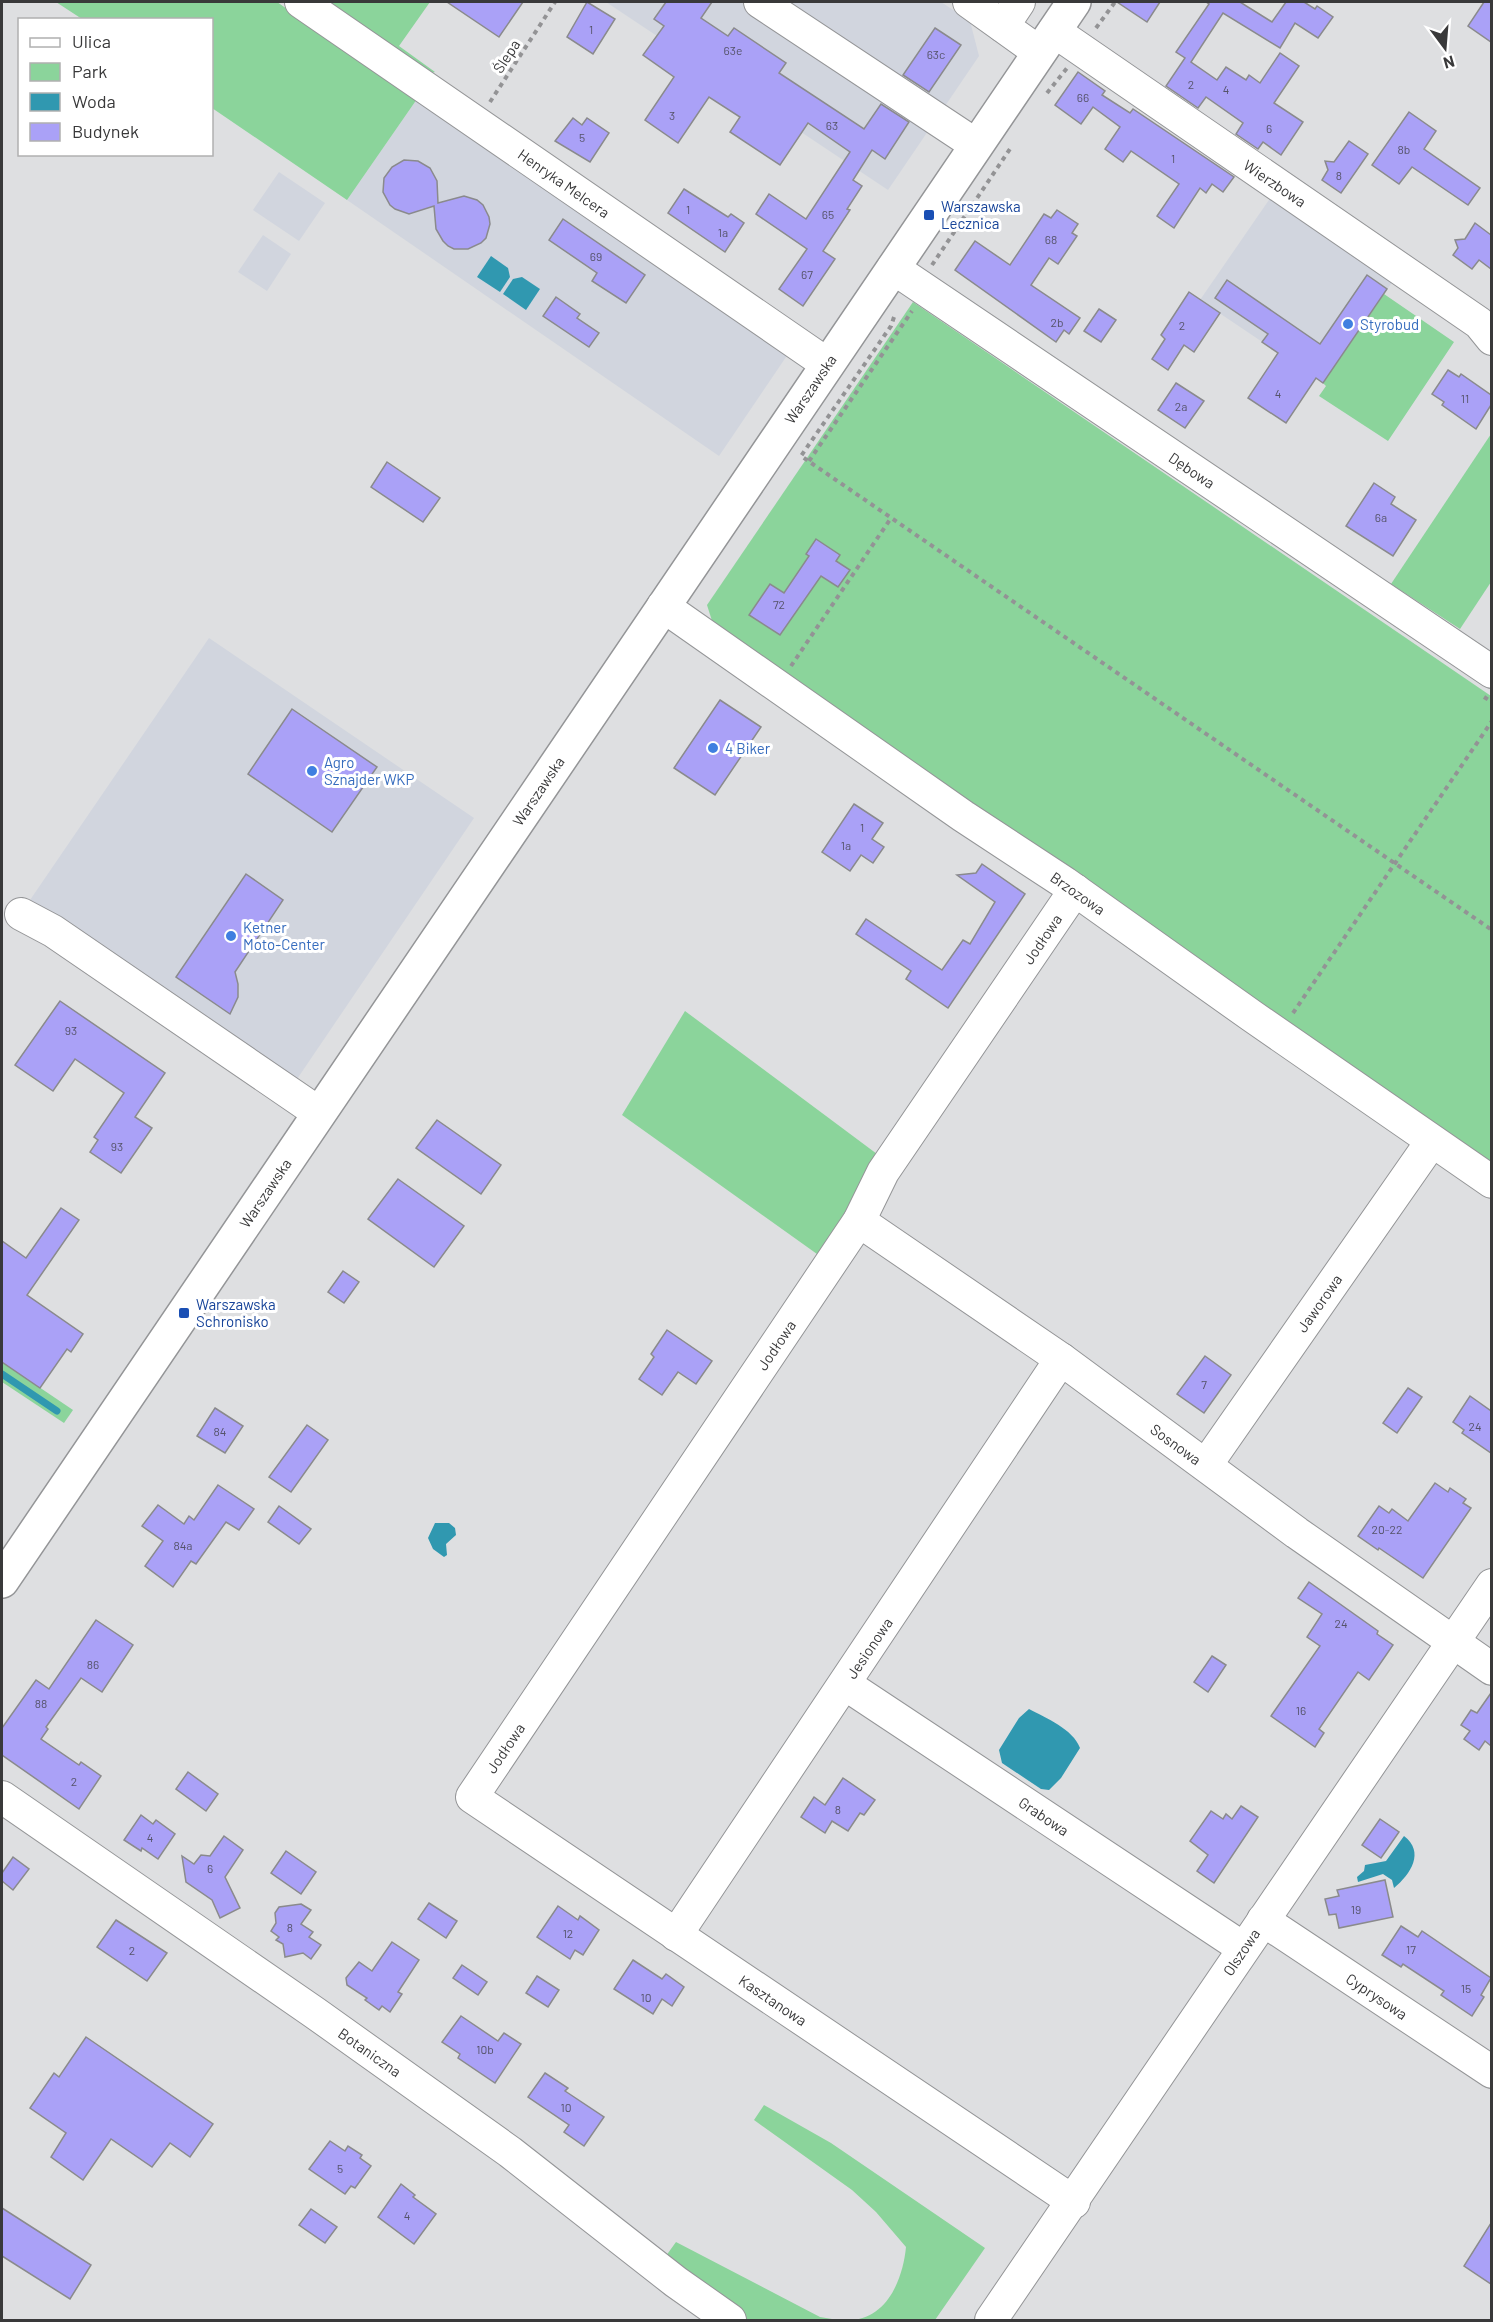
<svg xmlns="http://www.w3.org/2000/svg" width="1493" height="2322" font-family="Barlow,sans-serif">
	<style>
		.built { fill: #d1d5de }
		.green { fill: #8bd49b }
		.water { fill: #3098b0 }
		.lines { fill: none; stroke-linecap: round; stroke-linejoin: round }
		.stream { stroke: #3098b0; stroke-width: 7 }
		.building { fill: #aaa1f7; stroke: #8a8a8c; stroke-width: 1.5 }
		.minor-casing { stroke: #949597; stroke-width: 34 }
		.major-casing { stroke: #949597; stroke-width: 36 }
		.path { stroke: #939395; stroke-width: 4; stroke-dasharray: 4.5 4.5; stroke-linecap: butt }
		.minor { stroke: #fff; stroke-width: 32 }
		.major { stroke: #fff; stroke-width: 33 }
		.transit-dot { fill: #1a4fb4; stroke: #fff; stroke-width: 2 }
		.shop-dot { fill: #3f7fe0; stroke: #fff; stroke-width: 2 }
		.labels { text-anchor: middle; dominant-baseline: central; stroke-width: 6; stroke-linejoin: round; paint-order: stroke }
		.number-label { font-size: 12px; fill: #555369 }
		.street-label { font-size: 15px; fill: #39393a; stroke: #fff }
		.transit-label { font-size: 15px; fill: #164399; stroke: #fff; text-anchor: start }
		.shop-label { font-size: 15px; fill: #366cbe; stroke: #fff; text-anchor: start }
	</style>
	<rect width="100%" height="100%" fill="#dedfe1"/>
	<g class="built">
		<path d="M606,2H941L970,21L979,56L888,190Z"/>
		<path d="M417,99L788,354L719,456L347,200Z"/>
		<path d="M279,172L325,203L299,241L253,210Z"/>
		<path d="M1271,197L1393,281L1323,383L1200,300Z"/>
		<path d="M263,235L291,254L267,291L238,272Z"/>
		<path d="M209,638L474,818L293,1085L28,903Z"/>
	</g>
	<g class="green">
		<path d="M56,2H277L417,99L347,200L212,108V20L82,19Z"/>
		<path d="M322,2H430L399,46L435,72L424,75Z"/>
		<path d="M1384,294L1454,342L1388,441L1319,396L1326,386L1323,383Z"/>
		<path d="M913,302L1491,696V1166L713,624L707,605Z"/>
		<path d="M1491,434V582L1460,629L1391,584Z"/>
		<path d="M685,1011L877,1154L824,1259L622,1115Z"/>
		<path d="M2,1362L73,1410L64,1423L2,1382Z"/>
		<path d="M764,2105L831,2143L985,2248L935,2320H851C888,2318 903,2278 906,2247L876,2212L852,2190L754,2120Z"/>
		<path d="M676,2242L820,2317L838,2320H745L663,2260Z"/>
	</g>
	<g class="water">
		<path d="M491,256L508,268L510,277L500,292L477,277Z"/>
		<path d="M522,277L540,289L526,310L503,294L513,279Z"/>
		<path d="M435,1523H449L455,1528L456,1535L446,1544L447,1555L444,1557L433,1549L428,1538Z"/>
		<path d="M1029,1709C1046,1718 1073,1729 1080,1748L1061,1778L1049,1790L1041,1789L1002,1763L999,1750L1019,1718Z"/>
		<path d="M1404,1836C1425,1852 1411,1874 1394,1888L1392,1880L1383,1874L1358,1882L1357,1877L1364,1871L1365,1865L1386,1861Z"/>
	</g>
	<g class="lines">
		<path class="stream" d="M2,1374L57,1411"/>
	</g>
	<g class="building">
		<path d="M447,2H523L499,37Z"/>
		<path d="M587,2L615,19L593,54L567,37Z"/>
		<path d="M666,2H712L701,18L728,36L734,28L786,63L779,73L864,129L881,104L909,122L885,159L872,150L853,180L862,186L847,209L850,210L823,251L835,259L803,306L779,289L807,249L756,214L769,194L806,219L850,152L808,123L780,165L730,132L740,117L709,97L678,143L645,120L674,77L643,55L664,26L654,19Z"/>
		<path d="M1117,2H1160L1147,22Z"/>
		<path d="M1206,2H1240L1272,22L1286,2H1304L1315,9L1317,6L1333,17L1318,38L1295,23L1280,48L1223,13L1191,62L1217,80L1226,67L1246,80L1249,75L1260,83L1280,53L1299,66L1274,103L1303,122L1281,155L1263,142L1258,149L1236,134L1243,123L1206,97L1198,108L1166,86L1185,58L1176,52L1209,4Z"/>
		<path d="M1484,2H1491V42L1468,26Z"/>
		<path d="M935,28L961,45L929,92L903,75Z"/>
		<path d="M1078,72L1105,91L1102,95L1130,113L1133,109L1234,177L1223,192L1212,184L1206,193L1200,188L1174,228L1157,216L1179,184L1131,151L1123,162L1105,149L1120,127L1093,107L1081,124L1055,105Z"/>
		<path d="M1409,112L1436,131L1424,149L1480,188L1468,205L1412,167L1399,184L1372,165Z"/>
		<path d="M573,118L582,125L587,118L609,133L590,162L555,141Z"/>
		<path d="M1349,141L1368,154L1341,193L1322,180L1328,170L1325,161L1334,162Z"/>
		<path d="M404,160L418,161L430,168L437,181L438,203L464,196L477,200L483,205L489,217L490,224L486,238L481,243L468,249H454L448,246L443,241L436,229L434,206L409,214L395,209L390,205L383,192L384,178L392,167Z"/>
		<path d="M684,189L728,217L731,214L744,223L725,252L668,213Z"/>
		<path d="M1057,210L1078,224L1072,233L1077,236L1058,264L1049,258L1031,285L1080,318L1069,334L1064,330L1056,342L955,270L975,241L1010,265L1044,214L1051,218Z"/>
		<path d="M563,219L645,275L626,303L592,281L597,273L549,240Z"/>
		<path d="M1475,223L1491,235V269L1479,260L1472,269L1453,255L1458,248L1455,240L1465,239Z"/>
		<path d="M1367,275L1387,289L1323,383L1316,378L1286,423L1248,398L1278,353L1262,342L1268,334L1215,298L1227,280L1320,344Z"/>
		<path d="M1189,292L1220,313L1194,352L1184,345L1168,370L1152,359L1165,339L1161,335Z"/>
		<path d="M556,297L580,314L577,318L599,333L589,347L543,316Z"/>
		<path d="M1099,309L1116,320L1101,342L1084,331Z"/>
		<path d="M1448,370L1459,377L1461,374L1491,395V405L1476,429L1442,405L1444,402L1432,394Z"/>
		<path d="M1176,383L1204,401L1185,428L1158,410Z"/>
		<path d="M387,462L440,498L423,522L371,487Z"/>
		<path d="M1374,483L1395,497L1391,504L1416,520L1393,556L1346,526Z"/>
		<path d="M816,539L840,555L836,561L850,570L838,587L821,576L780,635L749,615L770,584L784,593L809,556L806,554Z"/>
		<path d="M720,700L761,727L715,795L674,768Z"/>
		<path d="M292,709L377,767L332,832L248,774Z"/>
		<path d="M854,804L883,823L872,839L884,847L873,863L861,855L850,871L822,852Z"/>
		<path d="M982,864L1025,894L948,1008L906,979L911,971L856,934L866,919L942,970L963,940L970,944L995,902L957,875L976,873Z"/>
		<path d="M246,874L283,900L235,972L238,984V997L230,1014L176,977Z"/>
		<path d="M60,1001L165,1073L135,1117L152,1128L121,1173L90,1152L98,1140L94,1137L124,1093L75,1059L53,1091L15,1065Z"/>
		<path d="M437,1120L501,1165L481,1194L416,1148Z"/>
		<path d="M398,1179L464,1226L434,1267L368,1219Z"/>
		<path d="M61,1208L79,1220L27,1295L83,1334L71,1352L67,1349L40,1388L2,1362V1241L26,1258Z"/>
		<path d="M343,1271L359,1282L344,1303L328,1292Z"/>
		<path d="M667,1330L712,1361L696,1384L678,1372L662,1395L639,1379L654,1357L651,1354Z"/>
		<path d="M1205,1356L1231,1375L1204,1413L1177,1394Z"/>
		<path d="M1408,1388L1422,1397L1397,1433L1383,1423Z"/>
		<path d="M1470,1396L1491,1411V1453L1462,1433L1464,1430L1453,1422Z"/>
		<path d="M215,1408L243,1426L225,1453L197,1436Z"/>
		<path d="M307,1425L328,1440L291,1492L269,1477Z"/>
		<path d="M1435,1483L1448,1492L1450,1488L1466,1499L1463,1503L1471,1508L1423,1578L1379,1548L1378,1550L1358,1536L1379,1506L1389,1513L1392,1509L1408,1521Z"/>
		<path d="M218,1485L254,1509L239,1530L226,1522L196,1564L191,1561L173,1587L145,1566L163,1541L142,1526L158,1505L184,1524L189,1516L194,1520Z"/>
		<path d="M279,1506L311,1529L299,1544L268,1522Z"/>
		<path d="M1309,1582L1378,1631L1377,1634L1393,1645L1369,1680L1358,1672L1319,1729L1324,1733L1315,1747L1271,1716L1320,1646L1307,1637L1322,1614L1298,1598Z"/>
		<path d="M96,1620L133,1645L102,1692L81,1678L46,1727L48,1729L41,1739L79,1765L81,1762L101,1776L79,1809L2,1755V1728L36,1680L49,1689Z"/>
		<path d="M1212,1656L1226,1665L1208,1692L1194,1682Z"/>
		<path d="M1491,1693V1746L1485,1741L1479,1750L1464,1739L1470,1731L1461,1725L1471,1710L1477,1713Z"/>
		<path d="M188,1772L218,1794L206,1811L176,1789Z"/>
		<path d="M843,1778L875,1800L864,1815L860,1813L848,1831L832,1821L825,1833L801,1817L814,1797L825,1805Z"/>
		<path d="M1241,1806L1258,1817L1214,1883L1197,1871L1208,1855L1190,1841L1211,1811L1223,1819L1226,1814L1232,1819Z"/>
		<path d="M141,1815L153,1824L156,1820L175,1834L158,1859L142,1848L141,1851L124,1840Z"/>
		<path d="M1380,1819L1399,1832L1381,1858L1362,1845Z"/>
		<path d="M224,1836L243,1850L225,1877L240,1908L220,1918L212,1900L186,1882L182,1856L194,1864L201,1855L210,1856Z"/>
		<path d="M286,1851L316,1872L301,1894L271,1873Z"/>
		<path d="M13,1857L29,1869L13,1890L2,1881V1873Z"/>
		<path d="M1385,1880L1393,1917L1339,1928L1336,1914L1329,1915L1325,1899L1339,1896L1337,1890Z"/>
		<path d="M429,1903L457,1921L446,1938L418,1919Z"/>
		<path d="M301,1904L311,1910L301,1924L313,1932L309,1937L321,1945L311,1959L303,1953L285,1957L283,1944L276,1940L279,1937L271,1931L276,1923L275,1913L279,1907Z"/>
		<path d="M558,1906L578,1920L580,1916L599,1930L583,1955L575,1950L570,1959L537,1937Z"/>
		<path d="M116,1920L167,1953L147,1981L97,1947Z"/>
		<path d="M1401,1926L1418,1937L1422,1931L1491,1978L1481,1995L1484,1997L1472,2016L1441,1995L1444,1991L1403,1964L1401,1967L1382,1955Z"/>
		<path d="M392,1942L419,1960L398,1992L402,1994L390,2012L382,2006L379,2010L365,2000L367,1998L347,1985L346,1978L359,1962L372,1971Z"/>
		<path d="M633,1960L662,1979L666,1974L684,1987L672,2006L662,1999L653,2014L614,1989Z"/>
		<path d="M462,1965L487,1982L478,1995L453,1978Z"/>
		<path d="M537,1976L559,1990L548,2007L526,1993Z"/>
		<path d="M461,2016L498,2041L504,2033L521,2044L495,2083L458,2058L460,2054L442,2042Z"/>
		<path d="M86,2037L213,2124L190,2157L170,2143L152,2167L111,2139L83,2180L51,2157L66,2133L30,2108L54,2073L59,2077Z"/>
		<path d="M545,2073L568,2088L565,2091L604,2117L584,2146L564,2132L569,2125L528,2097Z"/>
		<path d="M330,2141L345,2151L348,2146L362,2155L360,2158L371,2166L355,2188L351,2186L345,2194L309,2169Z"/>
		<path d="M401,2184L415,2195L413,2197L436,2214L414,2244L378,2217Z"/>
		<path d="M2,2208L91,2265L70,2299L2,2256Z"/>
		<path d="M311,2209L337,2227L325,2243L299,2225Z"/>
		<path d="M1491,2223V2284L1464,2266Z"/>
	</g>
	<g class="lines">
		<defs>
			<g id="minor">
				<path d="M301,2L827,364"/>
				<path d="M760,2L976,145"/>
				<path d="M969,2L1039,52"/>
				<path d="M1003,26L1019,2"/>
				<path d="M1054,31L1479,323L1492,339"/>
				<path d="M893,268L1492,672"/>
				<path d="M663,606L963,816L1065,883L1252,1016L1492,1182"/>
				<path d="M21,914L53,931L319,1113"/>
				<path d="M859,1221L1061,1359L1297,1533L1492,1669"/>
				<path d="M1206,1465L1432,1141"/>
				<path d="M845,1684L1243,1948"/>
				<path d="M2,1797L315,2013L510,2152L676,2282L730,2320"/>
				<path d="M1263,1920L1492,2072"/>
				<path d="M676,1935L1061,1359"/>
				<path d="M1074,2202L472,1797L859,1221L883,1172L1075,890"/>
				<path d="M991,2320L1492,1585"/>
			</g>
			<path id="major" d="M2,1581L1074,2"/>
		</defs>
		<use href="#minor" class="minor-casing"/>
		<use href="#major" class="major-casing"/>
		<g class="path">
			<path d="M1096,28L1115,2"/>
			<path d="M1047,93L1067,68"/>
			<path d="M490,102L555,2"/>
			<path d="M932,265L1010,149"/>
			<path d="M894,317L891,326L801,456L1492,930"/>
			<path d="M809,461L912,311"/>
			<path d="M791,666L891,518"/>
			<path d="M1484,697L1492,702"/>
			<path d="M1293,1013L1492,721"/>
		</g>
		<use href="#minor" class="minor"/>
		<use href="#major" class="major"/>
	</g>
	<g class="transit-dot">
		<rect x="923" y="209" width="12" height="12" rx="3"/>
		<rect x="178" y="1307" width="12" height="12" rx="3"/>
	</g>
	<g class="shop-dot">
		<circle cx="1348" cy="324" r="6"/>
		<circle cx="713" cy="748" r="6"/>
		<circle cx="312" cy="771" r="6"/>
		<circle cx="231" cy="936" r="6"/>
	</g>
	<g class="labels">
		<g class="number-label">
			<text x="591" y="29">1</text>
			<text x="733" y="50">63e</text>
			<text x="936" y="54">63c</text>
			<text x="1191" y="84">2</text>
			<text x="1226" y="89">4</text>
			<text x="1083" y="97">66</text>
			<text x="672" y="115">3</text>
			<text x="832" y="125">63</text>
			<text x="1269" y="128">6</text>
			<text x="582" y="137">5</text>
			<text x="1404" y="149">8b</text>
			<text x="1173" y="158">1</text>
			<text x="1339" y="175">8</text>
			<text x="688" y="209">1</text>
			<text x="828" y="214">65</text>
			<text x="723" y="232">1a</text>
			<text x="1051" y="239">68</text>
			<text x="596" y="256">69</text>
			<text x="807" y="274">67</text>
			<text x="1057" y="322">2b</text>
			<text x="1182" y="325">2</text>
			<text x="1278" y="393">4</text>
			<text x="1465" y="398">11</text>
			<text x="1181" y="406">2a</text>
			<text x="1381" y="517">6a</text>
			<text x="779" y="604">72</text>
			<text x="862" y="827">1</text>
			<text x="846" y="845">1a</text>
			<text x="71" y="1030">93</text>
			<text x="117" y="1146">93</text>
			<text x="1204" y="1384">7</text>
			<text x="1475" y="1426">24</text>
			<text x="220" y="1431">84</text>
			<text x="1387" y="1529">20-22</text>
			<text x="183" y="1545">84a</text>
			<text x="1341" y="1623">24</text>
			<text x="93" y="1664">86</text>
			<text x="41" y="1703">88</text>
			<text x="1301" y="1710">16</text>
			<text x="74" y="1781">2</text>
			<text x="838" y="1809">8</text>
			<text x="150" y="1837">4</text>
			<text x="210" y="1868">6</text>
			<text x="1356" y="1909">19</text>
			<text x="290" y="1927">8</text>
			<text x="568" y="1933">12</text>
			<text x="1411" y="1949">17</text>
			<text x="132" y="1950">2</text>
			<text x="1466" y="1988">15</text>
			<text x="646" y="1997">10</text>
			<text x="485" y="2049">10b</text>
			<text x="566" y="2107">10</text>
			<text x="340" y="2168">5</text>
			<text x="407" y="2215">4</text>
		</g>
		<g class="street-label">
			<text transform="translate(506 56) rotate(-57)">Ślepa</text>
			<text transform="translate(564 183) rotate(35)">Henryka Melcera</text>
			<text transform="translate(1275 183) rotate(34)">Wierzbowa</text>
			<text transform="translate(810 389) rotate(-56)">Warszawska</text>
			<text transform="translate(1192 470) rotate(34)">Dębowa</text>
			<text transform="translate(538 791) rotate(-56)">Warszawska</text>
			<text transform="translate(1078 893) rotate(35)">Brzozowa</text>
			<text transform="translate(1042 939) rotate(-56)">Jodłowa</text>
			<text transform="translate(265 1193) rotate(-56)">Warszawska</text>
			<text transform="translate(1319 1303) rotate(-55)">Jaworowa</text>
			<text transform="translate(776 1345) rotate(-56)">Jodłowa</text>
			<text transform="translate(1176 1444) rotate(36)">Sosnowa</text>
			<text transform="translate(869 1648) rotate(-56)">Jesionowa</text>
			<text transform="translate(505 1748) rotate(-56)">Jodłowa</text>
			<text transform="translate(1044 1816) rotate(34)">Grabowa</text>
			<text transform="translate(1241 1952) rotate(-56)">Olszowa</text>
			<text transform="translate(1377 1996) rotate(34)">Cyprysowa</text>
			<text transform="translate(773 2000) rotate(34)">Kasztanowa</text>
			<text transform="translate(370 2052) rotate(35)">Botaniczna</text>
		</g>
		<g class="transit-label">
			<text x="941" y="206">Warszawska<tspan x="941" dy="17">Lecznica</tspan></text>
			<text x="196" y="1304">Warszawska<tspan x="196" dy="17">Schronisko</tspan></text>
		</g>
		<g class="shop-label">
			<text x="1360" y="324">Styrobud</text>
			<text x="725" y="748">4 Biker</text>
			<text x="324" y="762">Agro<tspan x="324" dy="17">Sznajder WKP</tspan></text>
			<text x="243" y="927">Ketner<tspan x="243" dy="17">Moto-Center</tspan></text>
		</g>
	</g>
	<rect width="1493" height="2322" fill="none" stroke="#39393a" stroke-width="6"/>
	<rect x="18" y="18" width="195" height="138" fill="#ffffff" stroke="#b0b0b0" stroke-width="1.5"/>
	<rect x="30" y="38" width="30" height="9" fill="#ffffff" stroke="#b0b0b0" stroke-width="1.5"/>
	<text x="72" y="48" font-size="18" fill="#39393a">Ulica</text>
	<rect x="30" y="63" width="30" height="18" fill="#8bd49b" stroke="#b0b0b0" stroke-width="1.5"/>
	<text x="72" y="78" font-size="18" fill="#39393a">Park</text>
	<rect x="30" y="93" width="30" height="18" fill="#3098b0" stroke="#b0b0b0" stroke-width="1.5"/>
	<text x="72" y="108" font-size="18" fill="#39393a">Woda</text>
	<rect x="30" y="123" width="30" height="18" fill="#aaa1f7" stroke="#b0b0b0" stroke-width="1.5"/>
	<text x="72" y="138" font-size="18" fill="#39393a">Budynek</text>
	<g transform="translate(1445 48) rotate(164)" stroke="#ffffff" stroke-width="4.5" paint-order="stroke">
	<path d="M0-4.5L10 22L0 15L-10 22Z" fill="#39393a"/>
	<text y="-9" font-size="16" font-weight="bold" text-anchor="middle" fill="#39393a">N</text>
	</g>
</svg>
